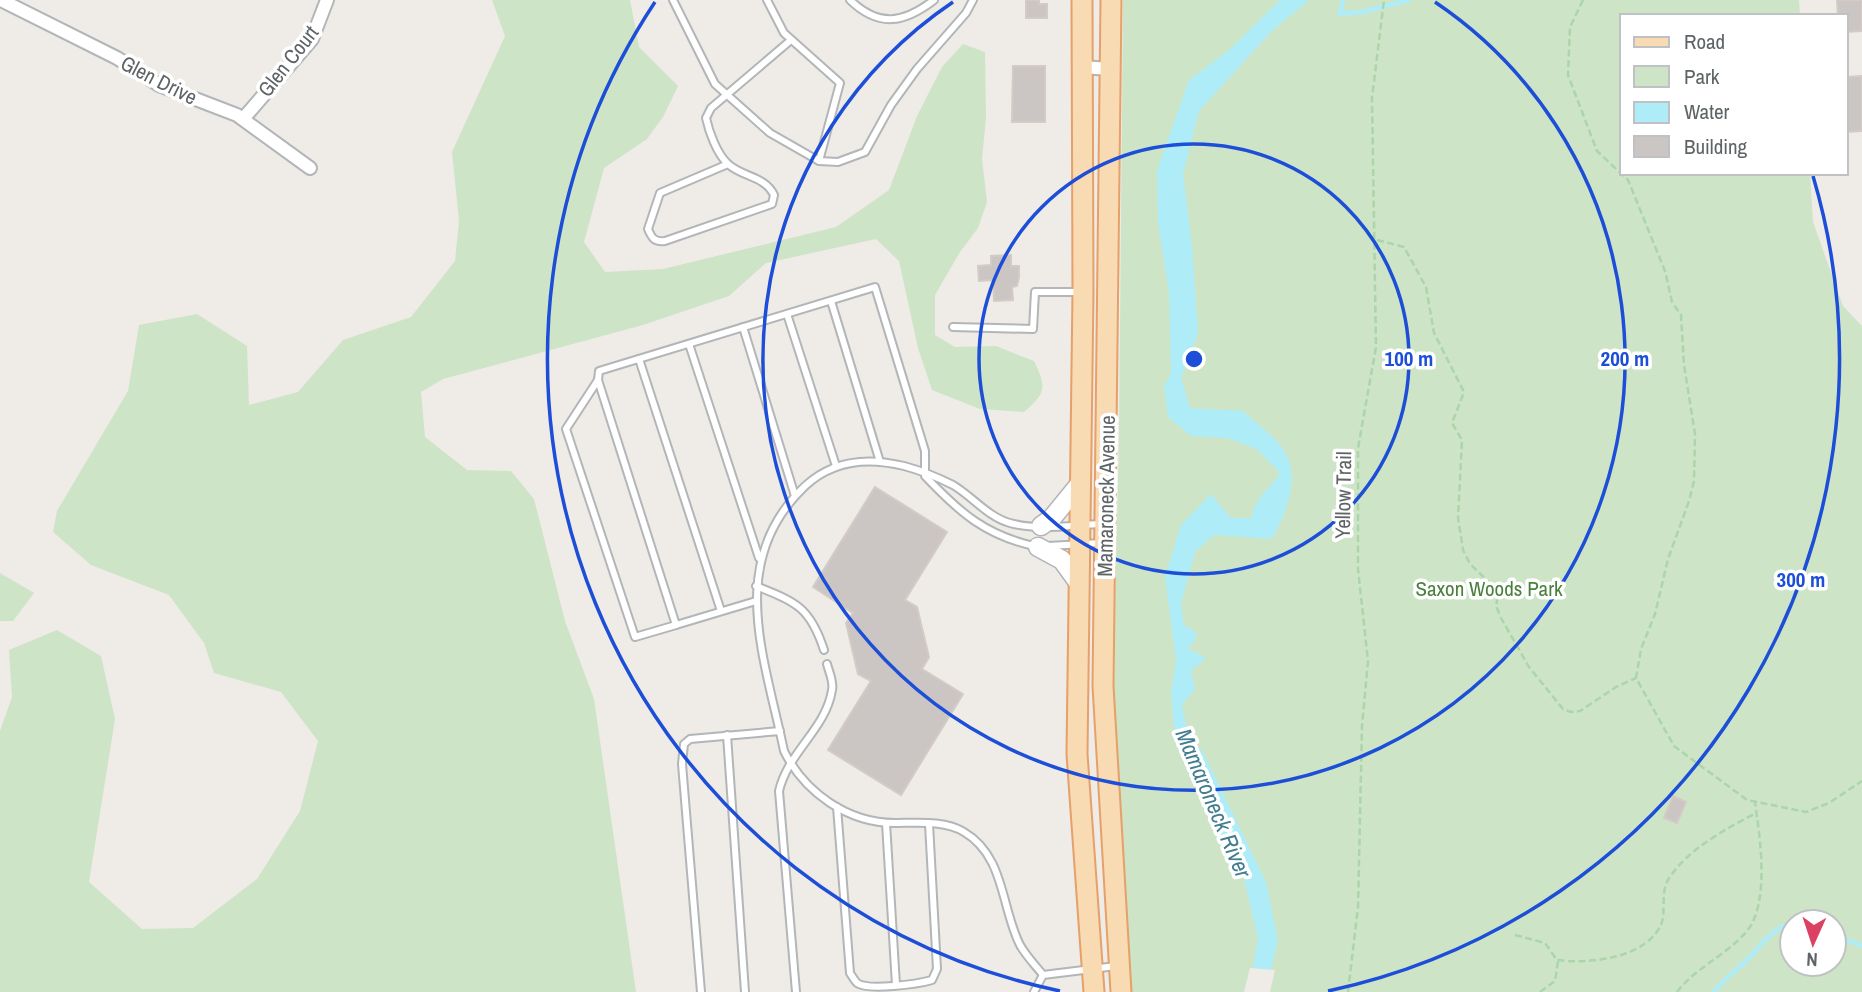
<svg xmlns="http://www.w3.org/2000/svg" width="1862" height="992" font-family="'Archivo Narrow',sans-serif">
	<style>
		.green { fill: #cee4c6; fill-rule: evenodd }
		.water { fill: #aeecf8 }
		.pier { fill: #efebe7 }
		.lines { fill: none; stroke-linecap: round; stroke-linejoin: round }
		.stream { stroke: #aeecf8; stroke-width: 4.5 }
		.building { fill: #cbc6c4; stroke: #d3cbc6; stroke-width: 2 }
		.service-casing { stroke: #b2b6b8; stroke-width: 10 }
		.minor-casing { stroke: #b2b6b8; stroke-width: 16 }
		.secondary-casing { stroke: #b1b5b8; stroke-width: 21 }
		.primary-casing { stroke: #e6a069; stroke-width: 23 }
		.path { stroke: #abd5aa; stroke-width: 2.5; stroke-dasharray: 7 3.5; stroke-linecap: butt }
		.service { stroke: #fff; stroke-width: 6 }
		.minor { stroke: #fff; stroke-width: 12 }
		.secondary { stroke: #fff; stroke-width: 18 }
		.primary { stroke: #f8dab3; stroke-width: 19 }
		.ring { fill: none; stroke: #1d4ed8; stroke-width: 3.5 }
		.labels { text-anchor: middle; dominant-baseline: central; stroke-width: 7; stroke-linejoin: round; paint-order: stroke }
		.street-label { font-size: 21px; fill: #5e6466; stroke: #fff }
		.park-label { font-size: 21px; fill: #4b7f3c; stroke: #fff }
		.water-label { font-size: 23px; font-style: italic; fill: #427d90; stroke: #fff }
		.centre { fill: #1d4ed8; stroke: #fff; stroke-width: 3.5 }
		.ring-label { font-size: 21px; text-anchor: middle; font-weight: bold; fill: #1d4ed8; stroke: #fff; stroke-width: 7; stroke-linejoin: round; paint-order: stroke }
	</style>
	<rect width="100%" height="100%" fill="#efebe7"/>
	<g class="green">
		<path d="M492,0H630L639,47L678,86L663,117L647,139L604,168L584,242L605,272L663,269L836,227L889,190L917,116L942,67L963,44L985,52L986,117L982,159L987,202L978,228L960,252L935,295V335L955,347L996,346L1034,361C1047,388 1046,393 1024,412L980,409L932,390L918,348L899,261L876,239L766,263L729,296L643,325L443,379L421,392L425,437L467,470L511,471L534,499L565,621L594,699L636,992H0V731L12,697L9,650L57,630L101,656L115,719L89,882L142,929L193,928L257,879L300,811L318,741L281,692L214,673L204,643L169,595L91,565L53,532L57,511L128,391L139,325L197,314L247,346L249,405L298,392L343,340L411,317L455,261L459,221L452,152L505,36Z"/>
		<path d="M1123,0H1799L1800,16H1622V173H1810L1813,222L1843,306L1862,326V992H1131L1112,738L1119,438ZM1792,922H1834V964H1792Z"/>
		<path d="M0,573L34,593L13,621H0Z"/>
	</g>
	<path class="water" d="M1280,0H1309L1273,30L1199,111L1183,174L1192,246L1198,333L1181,378L1190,408L1243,411C1256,423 1273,435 1283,449C1302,476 1286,514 1272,539L1214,535L1195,552L1181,604L1184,625L1196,632L1195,641L1187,648L1206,658L1191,671L1195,689L1182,705L1188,733L1204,754L1266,882L1278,940L1266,992L1250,984L1258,938L1244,879L1222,843L1174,727L1171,692L1176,661L1165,577L1181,525L1211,494L1231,518H1251C1258,493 1267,493 1280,473L1257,449L1227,438L1191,436L1168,417L1164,386L1171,373L1169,293L1158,222L1157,170L1189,80L1229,50Z"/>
	<path class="pier" d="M1250,968L1275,970L1270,992H1244Z"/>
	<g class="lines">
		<g class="stream">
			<path d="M1343,0L1340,14L1362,12L1409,0"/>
			<path d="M1793,922L1807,917L1815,922"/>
			<path d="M1834,934L1862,946"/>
			<path d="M1714,992C1724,979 1734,972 1746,961C1761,946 1770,930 1792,922"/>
		</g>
	</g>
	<g class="building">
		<path d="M1026,0H1039V4H1047V18H1026Z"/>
		<path d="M1837,0H1862V31L1846,32V16H1838Z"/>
		<path d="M1013,66H1045V122H1012Z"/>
		<path d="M1862,76V131L1846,132V77Z"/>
		<path d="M1011,255V266H1019V277L1017,286L1012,287L1013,300L994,301L993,280L979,281L978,266L991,265V256Z"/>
		<path d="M875,487L947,532L905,600L917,607L929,657L922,669L963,694L901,795L828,750L871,681L858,674L846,623L853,613L813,587Z"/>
		<path d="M1673,796L1686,802L1677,823L1664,818Z"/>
	</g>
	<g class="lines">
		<defs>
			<g id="service">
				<path d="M673,0L715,84L770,133L819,161L838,162L865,152L891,105L917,69L966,13L973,0"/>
				<path d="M767,0L784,33L840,83L819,161"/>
				<path d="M850,0C879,28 904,23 934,0"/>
				<path d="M728,164L660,193L648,229C652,239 655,242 665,241L772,204L774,195C765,176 742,177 728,164C717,154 709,132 706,118L711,108L791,40"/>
				<path d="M831,301L880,462"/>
				<path d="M787,314L836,466"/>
				<path d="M743,327L795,496"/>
				<path d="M953,327L1033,329L1035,292H1081"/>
				<path d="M689,344L759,558"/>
				<path d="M639,359L721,611"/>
				<path d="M598,380L566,429L635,637L676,625"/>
				<path d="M1048,546L1101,543"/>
				<path d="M756,586C796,602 810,607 824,650"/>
				<path d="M756,601L676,625L598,380L599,371L875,287L925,451V476C960,513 986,536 1038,547"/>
				<path d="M727,735L745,992"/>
				<path d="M837,807L850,973C852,976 854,980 857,983C868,991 918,984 932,980L937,969L929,824"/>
				<path d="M886,823L896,985"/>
				<path d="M1043,975C1036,966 1026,956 1020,945C1001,908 1005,856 964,832C945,820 916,823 895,823C848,823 805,793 784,751C765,658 725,562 805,486C833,460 868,457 904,466C919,470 939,478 953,485C973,497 988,517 1010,523C1038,531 1072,525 1100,524"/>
				<path d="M701,992L682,764L684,744L690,739L780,731"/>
				<path d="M796,992L779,791C788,752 826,729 832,690C834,682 829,672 827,664"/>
				<path d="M1034,992L1043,975L1116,966"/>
			</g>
			<g id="minor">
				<path d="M1,0L117,58L159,85L237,115L310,168"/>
				<path d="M1081,67L1111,69"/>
				<path d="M243,119L312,39L327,0"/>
			</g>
			<g id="secondary">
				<path d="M1041,526L1052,518L1079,485"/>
				<path d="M1038,547L1062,560L1078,582"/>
			</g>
			<g id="primary">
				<path d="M1082,0L1083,292L1077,754L1094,992"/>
				<path d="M1111,0L1103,686L1121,992"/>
			</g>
		</defs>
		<use href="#service" class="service-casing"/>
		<use href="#minor" class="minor-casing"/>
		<use href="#secondary" class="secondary-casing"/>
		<use href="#primary" class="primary-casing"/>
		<g class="path">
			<path d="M1583,0L1570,27L1568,75L1597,151L1628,180L1665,271L1672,302L1681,315L1684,365L1695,434L1694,481L1689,501L1668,559L1655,614L1641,649L1636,678L1674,746L1747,800L1806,812L1829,803L1862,781"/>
			<path d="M1377,240L1404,247L1426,287L1434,333L1464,392L1452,423L1462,440L1458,518L1463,550L1470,564L1490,583L1498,596L1496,606L1501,618L1529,667L1563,709L1571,712L1580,711L1616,687L1636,678"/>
			<path d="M1515,935L1545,943L1557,960C1589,964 1642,959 1660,927C1667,914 1660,893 1668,880C1687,849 1726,829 1756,813"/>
			<path d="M1348,992L1358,907L1362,726L1368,661L1358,569V448L1376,347L1372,98L1384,0"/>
			<path d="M1540,992L1555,981L1558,961"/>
			<path d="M1677,992C1696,967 1727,955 1747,931C1770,903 1760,836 1755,803"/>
		</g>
		<use href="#service" class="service"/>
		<use href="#minor" class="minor"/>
		<use href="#secondary" class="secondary"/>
		<use href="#primary" class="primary"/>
	</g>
	<g class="ring">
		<circle cx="1194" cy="359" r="215"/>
		<path d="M1435 2A431 431 0 1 1 953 2"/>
		<path d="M1060 991A646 646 0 0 1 655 2M1813 176A646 646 0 0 1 1328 991"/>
	</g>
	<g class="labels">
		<g class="street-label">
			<text transform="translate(288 61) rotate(-52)">Glen Court</text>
			<text transform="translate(159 80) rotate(27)">Glen Drive</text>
			<text transform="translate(1343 495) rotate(-89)">Yellow Trail</text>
			<text transform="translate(1106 496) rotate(-89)">Mamaroneck Avenue</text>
		</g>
		<g class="park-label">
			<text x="1489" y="588">Saxon Woods Park</text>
		</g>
		<g class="water-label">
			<text transform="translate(1214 803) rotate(67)">Mamaroneck River</text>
		</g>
	</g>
	<circle cx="1194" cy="359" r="10" class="centre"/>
	<g class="ring-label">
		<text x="1409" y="366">100 m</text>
		<text x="1625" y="366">200 m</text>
		<text x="1801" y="587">300 m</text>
	</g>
	<rect x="1620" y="14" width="228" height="161" fill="#ffffff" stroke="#bfc1c2" stroke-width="2"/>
	<rect x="1634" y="37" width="35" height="10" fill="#f8dab3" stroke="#bfc1c2" stroke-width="2"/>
	<text x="1684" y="49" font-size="21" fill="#5e6466">Road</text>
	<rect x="1634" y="66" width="35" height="21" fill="#cee4c6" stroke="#bfc1c2" stroke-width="2"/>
	<text x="1684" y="84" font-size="21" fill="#5e6466">Park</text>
	<rect x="1634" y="102" width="35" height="21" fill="#aeecf8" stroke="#bfc1c2" stroke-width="2"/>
	<text x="1684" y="119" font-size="21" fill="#5e6466">Water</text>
	<rect x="1634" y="136" width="35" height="21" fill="#cbc6c4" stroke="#bfc1c2" stroke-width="2"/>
	<text x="1684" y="154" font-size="21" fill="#5e6466">Building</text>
	<g transform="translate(1813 943) rotate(183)"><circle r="33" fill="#ffffff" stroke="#bfc1c2" stroke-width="2"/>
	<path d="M0-5L12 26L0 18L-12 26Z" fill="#db4160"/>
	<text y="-10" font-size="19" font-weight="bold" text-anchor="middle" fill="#5e6466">N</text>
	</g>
</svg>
